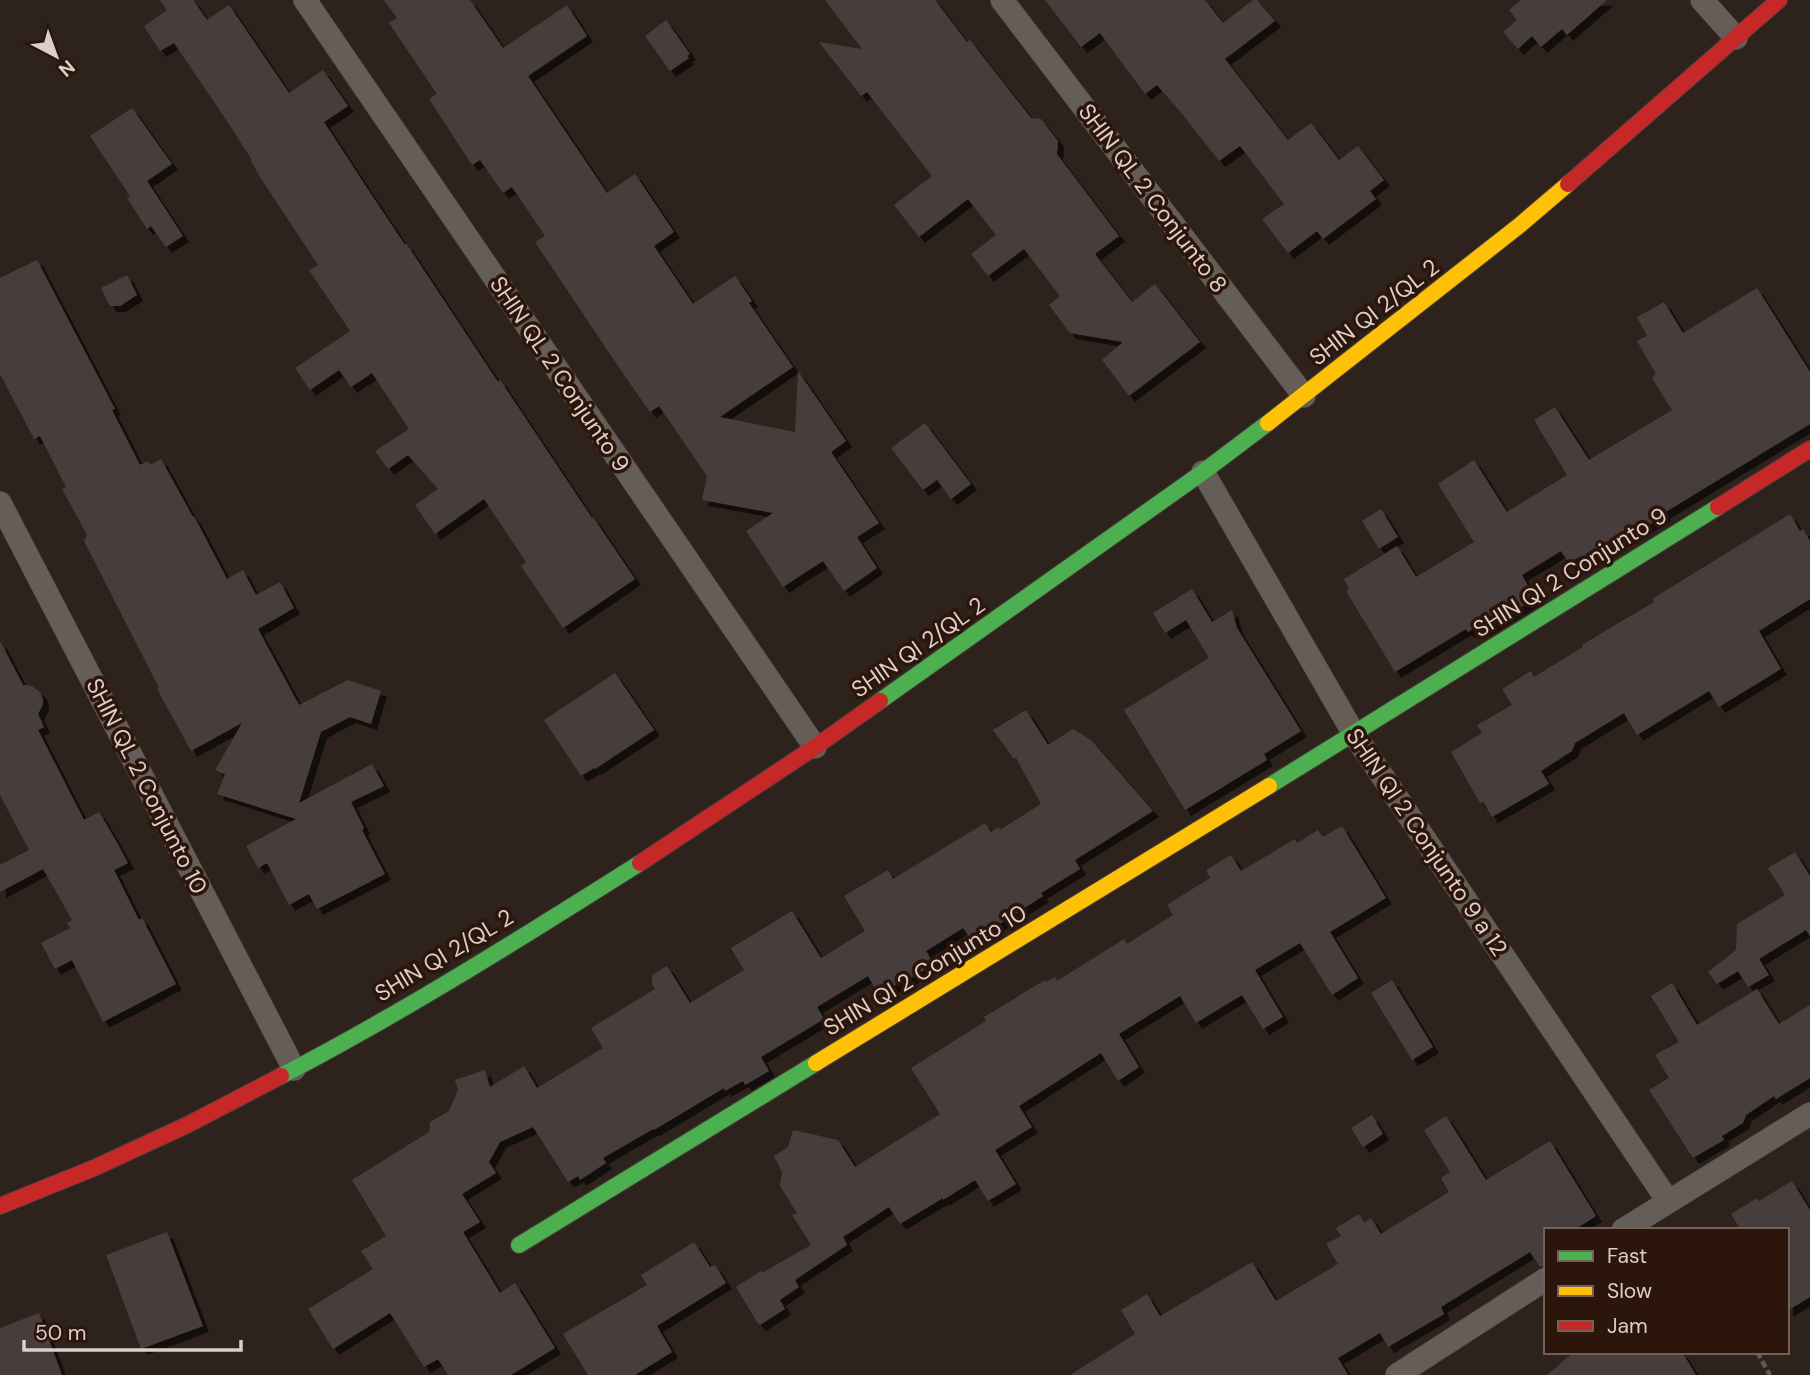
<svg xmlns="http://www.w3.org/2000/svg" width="1810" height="1375" font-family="'DM Sans',sans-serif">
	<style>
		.building { fill: #473d3d; filter: url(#shadow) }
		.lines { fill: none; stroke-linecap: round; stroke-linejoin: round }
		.street-casing { stroke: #483e3a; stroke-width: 24 }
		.fast-casing { stroke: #483e3a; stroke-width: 18 }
		.slow-casing { stroke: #483e3a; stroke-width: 18 }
		.jam-casing { stroke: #483e3a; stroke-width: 18 }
		.path { stroke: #625955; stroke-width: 4.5; stroke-dasharray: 7 3.5; stroke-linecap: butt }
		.street { stroke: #655d58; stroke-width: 23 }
		.fast { stroke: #4caf50; stroke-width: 16 }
		.slow { stroke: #ffc107; stroke-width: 16 }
		.jam { stroke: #c62828; stroke-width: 16 }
		.labels { text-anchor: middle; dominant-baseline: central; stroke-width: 7; stroke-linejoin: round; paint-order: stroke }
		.street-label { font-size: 23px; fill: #decec8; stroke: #2c160c }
	</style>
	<defs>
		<filter id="shadow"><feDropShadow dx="6" dy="6" stdDeviation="0" flood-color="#0009"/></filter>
	</defs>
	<rect width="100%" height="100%" fill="#2e221d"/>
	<g class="building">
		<path d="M160,0H193L207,20L229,5L289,93L323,70L348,106L324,122L371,194L405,245L406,243L498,382L500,380L592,518L593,517L635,579L563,628L521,566L526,562L484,499L435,534L415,505L438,489L408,455L388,469L375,451L409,429L372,373L351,387L339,370L310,390L295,368L350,331L309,270L318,265L260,177L251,161L252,160L225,118L174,43L160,51L144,26L167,10Z"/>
		<path d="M384,0H470L503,48L567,5L587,36L528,76L607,193L635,174L674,232L654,246L693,304L735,276L752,301L749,303L793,367L720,417L795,432L798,371L846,441L831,452L879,523L857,537L877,568L844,591L823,561L783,587L746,531L773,513L702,500L707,476L659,406L650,412L622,372L535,242L545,236L512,187L503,193L480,160L472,165L429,99L437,94L389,23L397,18Z"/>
		<path d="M825,0H935L967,42L970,40L1031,118L1041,119L1058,141L1057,154L1119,236L1095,254L1132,302L1155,284L1200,342L1129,396L1102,360L1123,342L1070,333L1049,305L1060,296L1024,249L988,276L971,254L996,235L968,199L919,237L894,205L932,176L867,92L861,96L819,42L862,49Z"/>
		<path d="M1045,0H1205L1223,23L1253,0H1257L1275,21L1225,59L1288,140L1311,123L1339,160L1358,146L1384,180L1370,191L1376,199L1323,239L1317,231L1288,253L1262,219L1284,204L1240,146L1219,161L1183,115L1157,85L1145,94L1100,33L1081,47Z"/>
		<path d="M1521,0H1607L1567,35L1562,29L1541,47L1532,36L1518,49L1503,32L1517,20L1509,10Z"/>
		<path d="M666,20L690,54L687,56L689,58L670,71L645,36Z"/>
		<path d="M132,108L172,164L147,181L183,236L166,247L151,226L147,229L127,198L130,196L90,136Z"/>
		<path d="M37,260L115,409L112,410L140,465L148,461L150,465L161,459L193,517L194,516L227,579L243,570L256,595L280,582L294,608L258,629L299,705L348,680L381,691L371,724L350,717L321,732L299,803L372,764L384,786L351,802L364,828L362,830L385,874L317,909L309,894L289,905L267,863L258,868L246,846L296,819L217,794L225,774L215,770L242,723L191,751L157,689L159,688L84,541L87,535L62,489L66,487L40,436L34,439L0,374V278Z"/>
		<path d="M127,275L137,295L120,306H110L101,288Z"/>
		<path d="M1757,288L1810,372V424L1664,513L1665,515L1652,523L1622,542L1620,540L1585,562L1581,556L1569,563L1561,551L1522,575L1532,593L1529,595L1533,600L1483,631L1479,625L1468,632L1466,629L1395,672L1346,591L1349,589L1344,579L1397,546L1416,577L1474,542L1438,484L1474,460L1507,512L1567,475L1534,420L1555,407L1589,460L1672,410L1652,378L1656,374L1637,341L1647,336L1637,317L1664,302L1683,333Z"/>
		<path d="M925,423L971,484L951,499L937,480L923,490L891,448Z"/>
		<path d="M1381,509L1398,537L1379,549L1362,521Z"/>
		<path d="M1790,514L1800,531L1803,529L1810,541V599L1759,631L1781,669L1719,707L1709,691L1637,735L1624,713L1575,743L1572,751L1541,771L1549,784L1492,817L1483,802L1480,803L1451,752L1482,733L1477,725L1512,705L1502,689L1531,671L1534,677L1583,647L1582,645L1654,602L1652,599Z"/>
		<path d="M1192,589L1212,622L1232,610L1237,628L1301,731L1264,754L1267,760L1185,810L1124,710L1209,658L1186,620L1165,633L1153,613Z"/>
		<path d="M0,641L23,685L32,686L40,692L43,699V704L38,714L44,727L38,730L84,820L99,812L115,839L128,863L114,870L139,920L142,918L176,984L103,1022L72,960L55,969L41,943L70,928L67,923L72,920L43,869L0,892V865L29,850L0,795Z"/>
		<path d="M615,673L654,730L595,769L594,768L581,776L544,720Z"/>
		<path d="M1026,710L1048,745L1073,729L1092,741L1153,811L1075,860L1080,869L1041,893L1043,896L1009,918L987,932L985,929L970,938L963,928L926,951L934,964L898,986L897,984L879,995L868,976L817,1007L824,1019L761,1057L769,1071L745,1085L743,1081L725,1091L724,1088L654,1130L653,1129L603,1158L606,1163L580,1180L578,1176L568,1182L533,1127L500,1142L489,1162L496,1173L462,1194L480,1222L463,1232L500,1293L515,1283L555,1348L511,1375H448L438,1359L424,1367L390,1313L333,1349L308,1309L373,1269L361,1251L386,1236L352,1180L429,1132L430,1122L449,1111L458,1090L455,1080L485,1070L490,1087L524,1066L537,1088L603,1048L591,1028L655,989L652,984V975L667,966L690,1003L744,970L731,948L792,911L821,958L865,931L844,896L888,870L893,879L985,823L991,832L999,827L1000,830L1041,804L1016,758L1014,759L993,730Z"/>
		<path d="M1342,826L1386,898L1330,932L1358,978L1332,995L1300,943L1255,970L1283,1017L1263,1029L1242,995L1196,1023L1180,996L1119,1034L1139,1067L1118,1081L1101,1053L1019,1106L1032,1127L995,1150L1016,1184L988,1201L975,1180L943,1200V1198L900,1224L889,1207L843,1237L847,1245L795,1280L799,1287L780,1300L785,1309L760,1325L757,1322L736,1287L761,1271L762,1273L811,1245L792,1215L797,1213L780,1186L782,1172L774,1156L788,1147L793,1130L838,1140L855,1167L940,1114L911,1068L986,1021L984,1017L1045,980L1046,982L1055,977L1057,981L1124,939L1127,944L1173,915L1167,905L1210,878L1206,870L1231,855L1241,871L1295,839L1297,843L1318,830L1323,837Z"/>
		<path d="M1795,852L1810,876V936L1806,930L1759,959L1769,975L1748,987L1738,971L1717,984L1708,972L1736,950L1737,924L1785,895L1768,868Z"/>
		<path d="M1392,980L1433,1047L1412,1060L1371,993Z"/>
		<path d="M1672,983L1697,1025L1757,989L1779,1024L1810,1005V1078L1776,1099L1774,1096L1746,1115L1743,1123L1722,1136L1724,1140L1693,1158L1649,1090L1669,1078L1655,1055L1679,1042L1651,996Z"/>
		<path d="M1372,1115L1383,1134L1363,1147L1351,1128Z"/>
		<path d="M1446,1116L1486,1180L1550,1141L1596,1216L1574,1230H1546V1265L1540,1267L1530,1252L1441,1307L1444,1314L1388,1347L1380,1333L1338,1358L1348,1375H1070L1135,1334L1121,1310L1147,1294L1160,1316L1252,1262L1276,1301L1338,1264L1326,1244L1341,1236L1336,1228L1359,1214L1364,1222L1371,1218L1381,1234L1449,1192L1441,1178L1450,1172L1424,1130Z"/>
		<path d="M1792,1181L1810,1210V1297L1787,1311V1230H1741L1731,1214L1757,1198L1759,1201Z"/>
		<path d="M167,1232L203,1326L141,1349L106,1255Z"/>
		<path d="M694,1242L710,1267L715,1265L726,1283L657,1326L672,1352L635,1375H588L563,1334L647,1285L641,1275Z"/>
		<path d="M39,1313L62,1375H0V1328Z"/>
		<path d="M1574,1352H1682L1696,1375H1547Z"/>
	</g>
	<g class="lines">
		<defs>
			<g id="street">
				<path d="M305,0L815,747"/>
				<path d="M1002,0L1304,396"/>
				<path d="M1702,0L1736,38"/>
				<path d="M1203,472L1354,734L1668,1201"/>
				<path d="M0,503L294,1069"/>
				<path d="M1623,1230L1810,1114"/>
				<path d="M1397,1375L1546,1279"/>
			</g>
			<g id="fast">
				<path d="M880,701L1203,472L1268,423"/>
				<path d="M1269,786L1718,507"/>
				<path d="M281,1076C404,1012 523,937 640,863"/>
				<path d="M519,1245L816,1063"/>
			</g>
			<g id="slow">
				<path d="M1268,423L1520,225L1568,184"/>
				<path d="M816,1063L1269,786"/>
			</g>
			<g id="jam">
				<path d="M1568,184L1779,0"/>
				<path d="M1718,507L1810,449"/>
				<path d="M640,863L815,747L880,701"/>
				<path d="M0,1206L94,1168L187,1125L281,1076"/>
			</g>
		</defs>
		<use href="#street" class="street-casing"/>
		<use href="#fast" class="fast-casing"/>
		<use href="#slow" class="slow-casing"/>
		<use href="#jam" class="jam-casing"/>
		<path class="path" d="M1757,1352L1770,1375"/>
		<use href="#street" class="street"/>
		<use href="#fast" class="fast"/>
		<use href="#slow" class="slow"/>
		<use href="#jam" class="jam"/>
	</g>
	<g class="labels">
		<g class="street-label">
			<text transform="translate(1153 198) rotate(53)">SHIN QL 2 Conjunto 8</text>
			<text transform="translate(1374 312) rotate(-38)">SHIN QI 2/QL 2</text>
			<text transform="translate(560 374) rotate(56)">SHIN QL 2 Conjunto 9</text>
			<text transform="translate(1570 572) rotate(-32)">SHIN QI 2 Conjunto 9</text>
			<text transform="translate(918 647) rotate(-35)">SHIN QI 2/QL 2</text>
			<text transform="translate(147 786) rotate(63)">SHIN QL 2 Conjunto 10</text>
			<text transform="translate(1427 842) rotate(56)">SHIN QI 2 Conjunto 9 a 12</text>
			<text transform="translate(444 955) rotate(-31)">SHIN QI 2/QL 2</text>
			<text transform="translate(925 970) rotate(-31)">SHIN QI 2 Conjunto 10</text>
		</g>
	</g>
	<rect x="1544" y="1228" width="245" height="126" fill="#2c160c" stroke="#736057" stroke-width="2"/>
	<rect x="1558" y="1251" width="35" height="10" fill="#4caf50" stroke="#736057" stroke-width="2"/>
	<text x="1607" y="1263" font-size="21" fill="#decec8">Fast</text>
	<rect x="1558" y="1286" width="35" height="10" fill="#ffc107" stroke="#736057" stroke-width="2"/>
	<text x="1607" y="1298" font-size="21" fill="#decec8">Slow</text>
	<rect x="1558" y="1321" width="35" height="10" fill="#c62828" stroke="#736057" stroke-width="2"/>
	<text x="1607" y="1333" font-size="21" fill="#decec8">Jam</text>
	<g transform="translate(56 56) rotate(139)" stroke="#2c160c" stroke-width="5" paint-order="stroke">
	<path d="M0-5L12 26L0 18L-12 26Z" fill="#decec8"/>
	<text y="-10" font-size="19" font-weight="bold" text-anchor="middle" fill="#decec8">N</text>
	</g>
	<path d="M24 1340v10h217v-10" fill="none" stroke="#decec8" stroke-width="3.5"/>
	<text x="35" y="1340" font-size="21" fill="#decec8" stroke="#2c160c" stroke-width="5" paint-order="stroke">50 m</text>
</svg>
